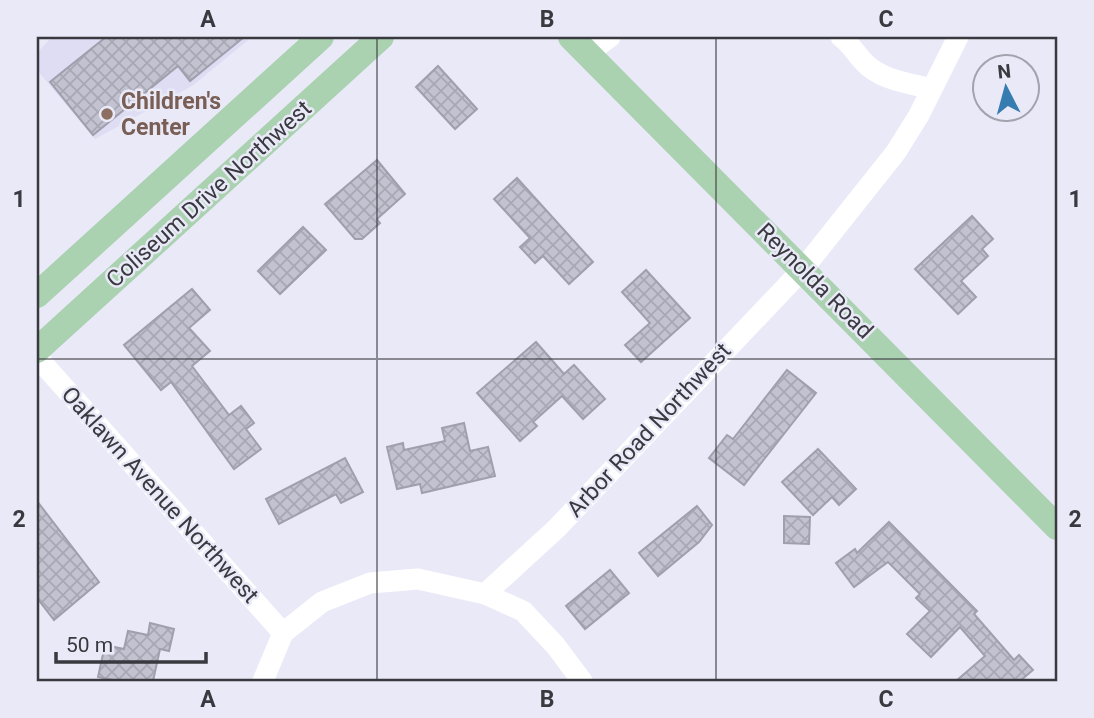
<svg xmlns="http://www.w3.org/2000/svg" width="1094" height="718" font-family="Roboto,sans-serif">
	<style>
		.built { fill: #dfddf3 }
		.building { fill: url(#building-cross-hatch); stroke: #a19fad; stroke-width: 2 }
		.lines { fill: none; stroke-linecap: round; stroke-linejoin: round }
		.minor { stroke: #fff; stroke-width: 21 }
		.major { stroke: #aad1b0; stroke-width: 26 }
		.grid { fill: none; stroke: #39393f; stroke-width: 2; stroke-opacity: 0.55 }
		.education-dot { fill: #8d6e63; stroke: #eae9f8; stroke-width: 2.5 }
		.labels { text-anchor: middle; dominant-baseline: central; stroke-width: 5; stroke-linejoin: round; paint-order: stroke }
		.education-label { font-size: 23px; font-weight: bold; fill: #785e54; stroke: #eae9f8; text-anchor: start }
		.street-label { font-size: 23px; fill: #39393f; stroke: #eae9f8 }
		.neatline { fill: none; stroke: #39393f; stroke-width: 2.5 }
		.grid-label { font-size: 23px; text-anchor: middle; font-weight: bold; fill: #39393f }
	</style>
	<defs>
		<pattern id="building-cross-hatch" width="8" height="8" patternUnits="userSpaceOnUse" patternTransform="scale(1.75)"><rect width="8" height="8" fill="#c3c2d1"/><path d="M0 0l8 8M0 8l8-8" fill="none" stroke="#a8a7b4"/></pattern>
	</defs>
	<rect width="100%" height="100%" fill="#eae9f8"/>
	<path class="built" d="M52,37H252L192,86L95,139L37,70V53Z"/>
	<g class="building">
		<path d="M106,37H244L190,81L178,66L93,135L50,82Z"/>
		<path d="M438,66L477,109L455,129L416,87Z"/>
		<path d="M377,160L405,194L377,219L380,223L362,239H355L325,204Z"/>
		<path d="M517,178L593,262L569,284L543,256L535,263L520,247L530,238L494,199Z"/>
		<path d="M972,216L993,239L982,249L988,256L961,281L976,297L958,314L915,269Z"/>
		<path d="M303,227L326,250L280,294L258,271Z"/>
		<path d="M646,270L690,318L641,362L625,345L650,323L622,292Z"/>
		<path d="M192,289L210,310L189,328L210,351L192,366L229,415L241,406L254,423L246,429L261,449L234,469L171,382L161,390L124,345Z"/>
		<path d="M536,342L564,374L574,365L605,399L583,419L562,396L533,422L537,426L520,441L477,393Z"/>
		<path d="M787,370L816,393L744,485L709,458L727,435L733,439Z"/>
		<path d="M464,423L470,451L488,447L495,476L422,493L420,484L397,489L387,447L403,443L404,450L445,441L442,428Z"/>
		<path d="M818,449L856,489L839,505L832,497L813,515L782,482Z"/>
		<path d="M345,458L363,492L341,503L336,494L279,524L266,499Z"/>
		<path d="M37,501L99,582L54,620L37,598Z"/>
		<path d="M697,506L712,525L699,542L658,576L639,553Z"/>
		<path d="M784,516L810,517L809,544L784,543Z"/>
		<path d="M889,522L977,611L974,614L1014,660L1019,655L1033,670L1020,681H956L985,656L960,627L931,657L907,634L930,611L916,598L920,594L888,562L854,587L836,563L855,549L857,553Z"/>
		<path d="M610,570L629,593L585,629L566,606Z"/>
		<path d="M150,623L174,629L169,651L160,649L153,681H118L98,677L105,645L124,649L128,631L148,635Z"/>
	</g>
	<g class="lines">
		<g class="minor">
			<path d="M841,37C851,44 855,53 864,62C880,80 909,83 931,89"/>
			<path d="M588,53L610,37"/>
			<path d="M37,357L283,633"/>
			<path d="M485,594L557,528L803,269L896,152L919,115L958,37"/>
			<path d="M263,681L283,633L322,602L370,583L418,579L485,594L523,611L555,645L582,681"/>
		</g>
		<g class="major">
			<path d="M571,37L1057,527"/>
			<path d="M37,295L321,37"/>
			<path d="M37,350L381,37"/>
		</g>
	</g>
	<path class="grid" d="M377,37V681M716,37V681M37,359H1057"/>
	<circle class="education-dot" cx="107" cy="114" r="7"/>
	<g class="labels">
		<g class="education-label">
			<text x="121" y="101">Children's<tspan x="121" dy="26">Center</tspan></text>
		</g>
		<g class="street-label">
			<text transform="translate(209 194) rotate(-42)">Coliseum Drive Northwest</text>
			<text transform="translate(815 281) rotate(45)">Reynolda Road</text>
			<text transform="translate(649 430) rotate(-47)">Arbor Road Northwest</text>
			<text transform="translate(160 495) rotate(48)">Oaklawn Avenue Northwest</text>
		</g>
	</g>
	<rect width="1094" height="718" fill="none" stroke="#eae9f8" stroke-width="77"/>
	<g transform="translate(1006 88) rotate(354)"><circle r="33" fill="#eae9f8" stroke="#a3a3ae" stroke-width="2"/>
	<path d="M0-5L12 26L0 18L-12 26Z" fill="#367cb1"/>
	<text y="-10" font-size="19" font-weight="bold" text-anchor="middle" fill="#39393f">N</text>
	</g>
	<path d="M56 652v10h150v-10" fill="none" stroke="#39393f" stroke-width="3.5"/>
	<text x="66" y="652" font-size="21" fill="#39393f" stroke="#eae9f8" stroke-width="5" paint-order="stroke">50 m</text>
	<rect x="38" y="38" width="1018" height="642" class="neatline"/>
	<g class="grid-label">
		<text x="208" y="27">A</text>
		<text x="547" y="27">B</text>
		<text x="886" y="27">C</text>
		<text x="19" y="207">1</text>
		<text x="1075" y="207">1</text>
		<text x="19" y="527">2</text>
		<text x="1075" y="527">2</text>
		<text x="208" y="707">A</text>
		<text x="547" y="707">B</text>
		<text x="886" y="707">C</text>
	</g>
</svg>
